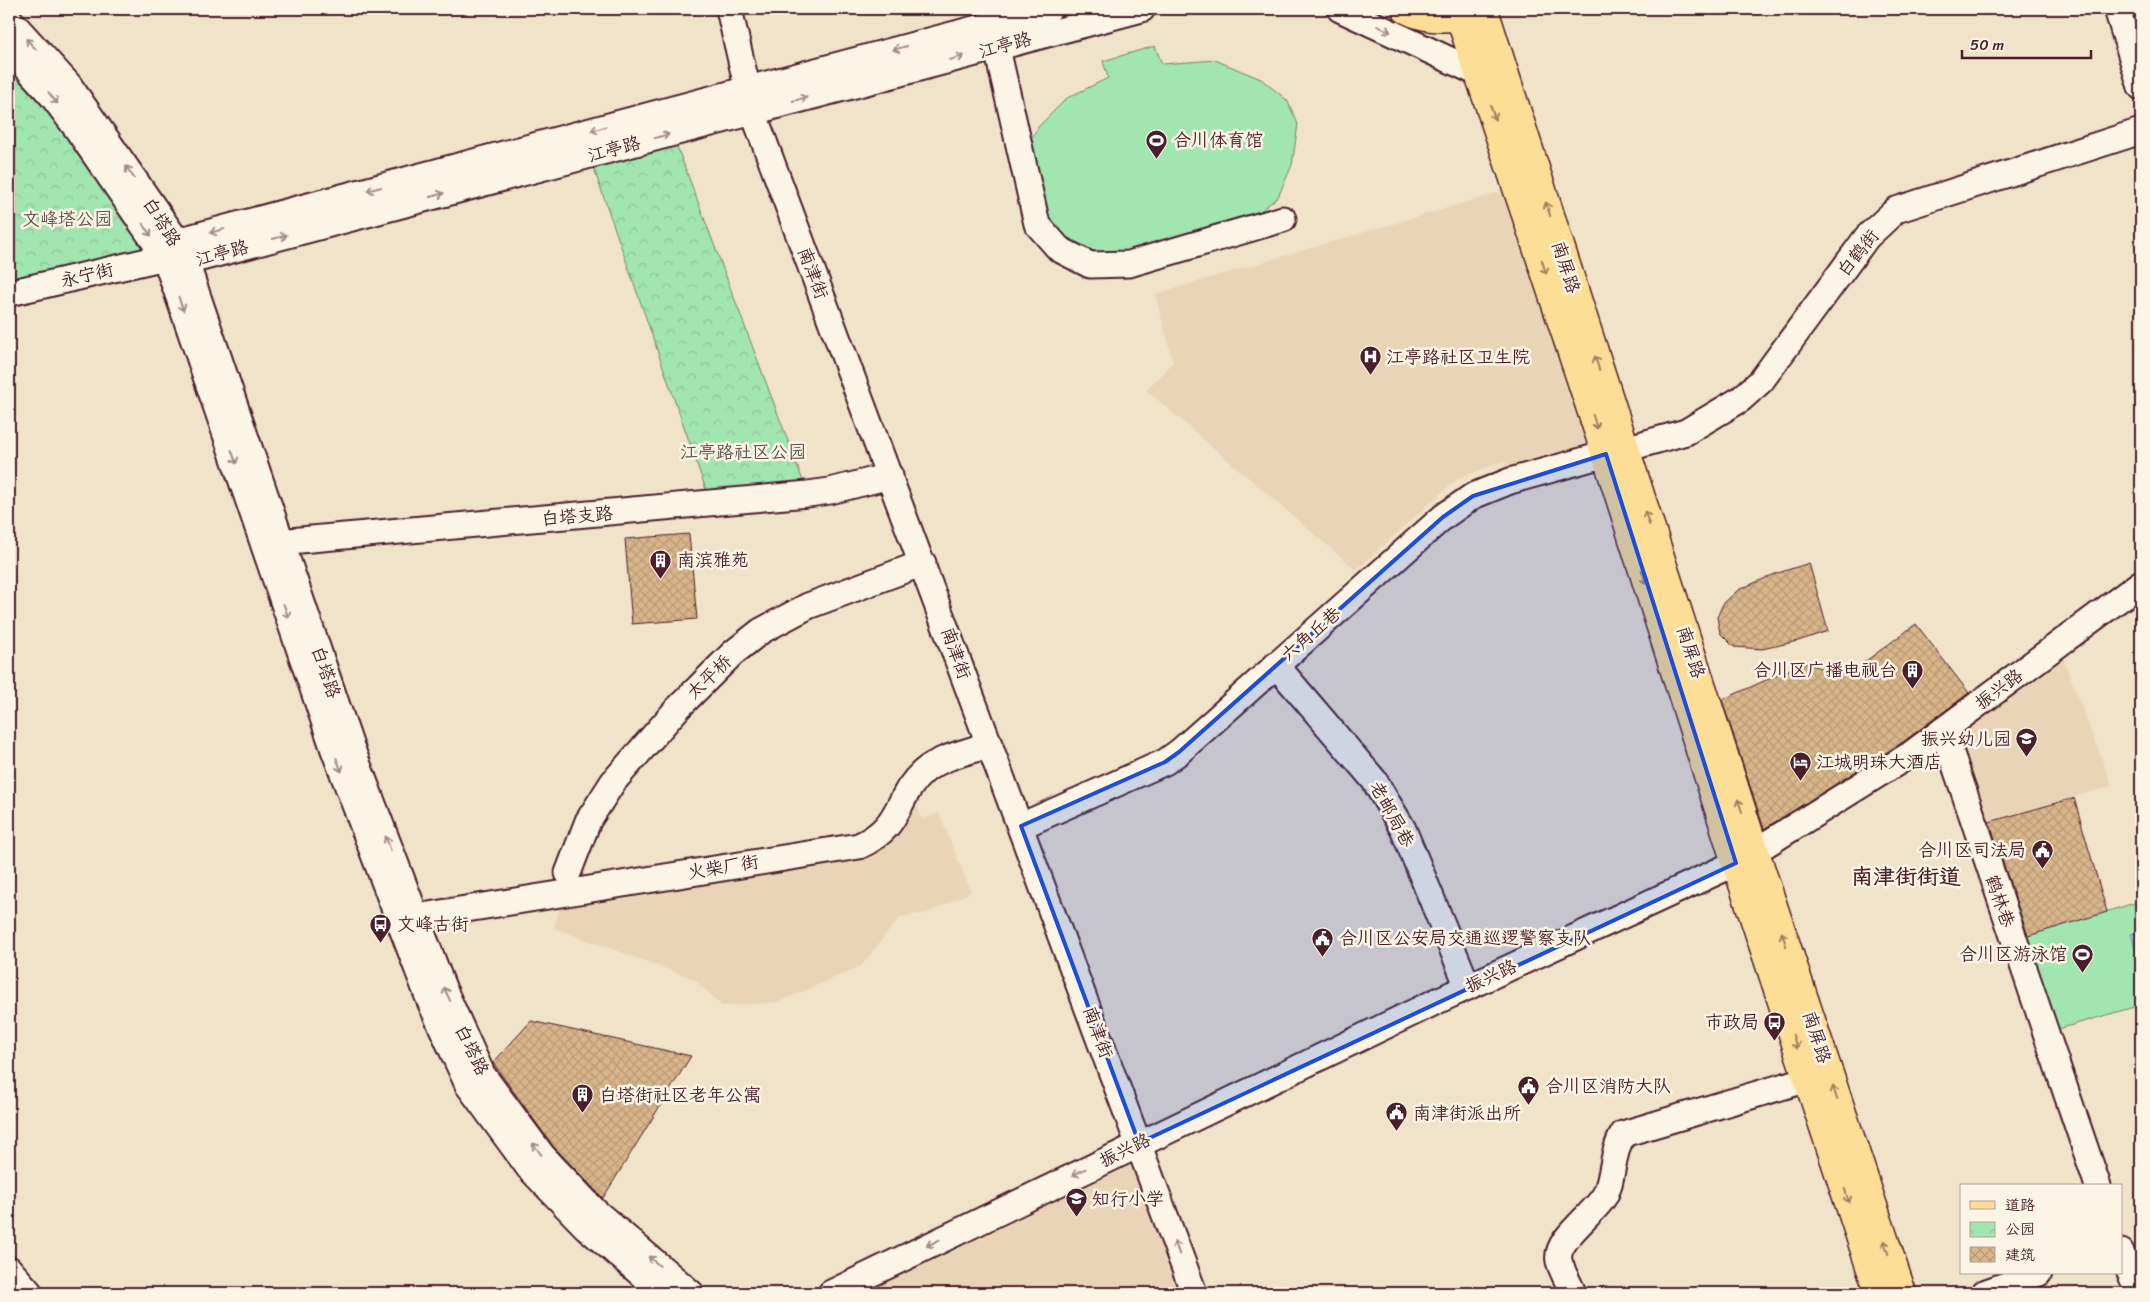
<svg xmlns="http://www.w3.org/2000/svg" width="2150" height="1302" font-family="Sriracha,'LXGW WenKai TC',sans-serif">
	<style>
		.built { fill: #ead4b7 }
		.park { fill: url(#park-crowns); stroke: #76826e }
		.pitch { fill: #a1e5b0; stroke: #76826e }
		.water { fill: url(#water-waves); stroke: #7b85a5 }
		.building { fill: url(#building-cross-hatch); stroke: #4a1f2b }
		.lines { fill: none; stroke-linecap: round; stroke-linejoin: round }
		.minor-casing { stroke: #4a1f2b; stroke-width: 29 }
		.major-casing { stroke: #4a1f2b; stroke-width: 31 }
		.minor { stroke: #fcf5e5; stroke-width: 25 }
		.major { stroke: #fdde96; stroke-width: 28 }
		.oneway { stroke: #a38a88 }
		.oneway2 { stroke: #a47e60 }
		.marked { fill: #1d4ed8; fill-opacity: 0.2; stroke: #1d4ed8; stroke-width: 4; stroke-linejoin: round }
		.labels { text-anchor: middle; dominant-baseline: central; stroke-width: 5; stroke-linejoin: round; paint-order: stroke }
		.street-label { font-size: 18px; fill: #4a1f2b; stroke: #fcf5e5 }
		.poi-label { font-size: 18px; fill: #4a1f2b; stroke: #fcf5e5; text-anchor: start }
		.park-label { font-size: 18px; fill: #60504c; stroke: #fcf5e5 }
		.district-label { font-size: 22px; font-weight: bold; fill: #4a1f2b; stroke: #fcf5e5 }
	</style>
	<defs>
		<pattern id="park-crowns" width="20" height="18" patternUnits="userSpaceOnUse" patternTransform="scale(1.25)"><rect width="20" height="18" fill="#a1e5b0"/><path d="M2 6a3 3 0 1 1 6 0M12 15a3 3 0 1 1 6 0" fill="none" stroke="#8cc498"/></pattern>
		<pattern id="water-waves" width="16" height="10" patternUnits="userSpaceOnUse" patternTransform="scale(1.25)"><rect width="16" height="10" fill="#9bc9f6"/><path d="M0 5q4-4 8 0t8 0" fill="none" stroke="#87acd3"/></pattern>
		<pattern id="building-cross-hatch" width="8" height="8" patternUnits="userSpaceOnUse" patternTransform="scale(1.25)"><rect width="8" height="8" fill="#d8b58a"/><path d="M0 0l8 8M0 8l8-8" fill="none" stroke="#bb9b77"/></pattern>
	</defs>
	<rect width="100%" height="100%" fill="#f1e2ca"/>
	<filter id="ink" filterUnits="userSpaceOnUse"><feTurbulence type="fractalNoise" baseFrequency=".02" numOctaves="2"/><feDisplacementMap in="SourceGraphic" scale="10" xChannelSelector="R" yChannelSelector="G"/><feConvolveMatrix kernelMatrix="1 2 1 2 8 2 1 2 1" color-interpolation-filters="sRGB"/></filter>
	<g filter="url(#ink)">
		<g class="built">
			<path d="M1518,187L1606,454L1510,481L1504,461L1458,478L1356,570L1146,390L1173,362L1155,294Z"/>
			<path d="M2058,645L2112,786L1974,826L1943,730Z"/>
			<path d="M910,790L922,820L939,813L971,892L928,913L900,917L861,966L779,1002L722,1006L694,979L554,928L563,893L859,846Z"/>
			<path d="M1139,1143L1194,1293H831Z"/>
		</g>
		<g class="park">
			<path d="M9,48L165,257L9,294Z"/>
			<path d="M672,133L808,494L711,504L589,155Z"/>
		</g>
		<g class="pitch">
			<path d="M1155,46L1162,64L1215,60L1261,79L1287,100L1298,124L1292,165L1278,197L1234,232L1145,259L1059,249L1021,154L1039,126L1067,98L1108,78L1103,61Z"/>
			<path d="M2141,901V1005L2045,1033L2013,940Z"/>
		</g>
		<path class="water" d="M2141,931V968L2131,934Z"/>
		<g class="building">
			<path d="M689,534L697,619L632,624L625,539Z"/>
			<path d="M1809,563L1828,631L1798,641L1762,649L1734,647L1720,633L1717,617L1723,604L1738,590L1775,574Z"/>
			<path d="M1916,624L1969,693L1903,742L1764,829L1722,700L1804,663L1847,675Z"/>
			<path d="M2074,798L2107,912L2028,936L1989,822Z"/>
			<path d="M531,1021L691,1056L603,1198L553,1146L493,1063Z"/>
		</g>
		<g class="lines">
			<defs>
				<g id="minor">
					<path d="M729,9L753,112L1194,1293"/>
					<path d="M1340,9L1480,74"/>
					<path d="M2117,9L2141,87"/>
					<path d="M9,19L69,85L177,241L186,262L350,744L444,990L482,1074L542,1155L595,1211L691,1293"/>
					<path d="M993,31L1037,224L1059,249L1090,265L1129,264L1283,219"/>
					<path d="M9,48L53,97L77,129L165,257L334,750L429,999L468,1085L529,1168L585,1226L663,1293"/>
					<path d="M167,255L177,241L1049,9"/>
					<path d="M9,293L165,257L186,262L1142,9"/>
					<path d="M1625,449L1686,432L1741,399L1761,381L1867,237L1896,210L2141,131"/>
					<path d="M267,543L808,494L830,491L890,476"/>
					<path d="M1276,665L1374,780L1403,829L1468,987"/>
					<path d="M1943,730L2098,1186"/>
					<path d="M1021,826L1165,762L1179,752L1443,517L1473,496L1510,481L1606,454"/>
					<path d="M568,873L588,821L613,782L678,708L733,653L761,631L808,606L923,563"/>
					<path d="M416,917L859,846C903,826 895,797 923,772C940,757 969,752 990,744"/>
					<path d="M2121,1252L2139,1293"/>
					<path d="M9,1269L30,1293"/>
					<path d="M831,1293L1435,1002L1736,863L1911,754L2141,583"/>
					<path d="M1573,1293C1569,1283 1562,1272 1559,1261C1554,1239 1597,1213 1606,1193C1614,1174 1612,1152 1623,1134L1808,1079"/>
					<path d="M1984,1293L2039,1273"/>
				</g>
				<g id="major">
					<path d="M1406,9C1429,21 1454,19 1478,12"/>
					<path d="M1484,10L1755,852L1902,1293"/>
					<path d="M1460,17L1606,454L1736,863L1879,1293"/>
				</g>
			</defs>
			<use href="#minor" class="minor-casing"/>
			<use href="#major" class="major-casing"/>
			<use href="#minor" class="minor"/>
			<use href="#major" class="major"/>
		</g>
		<defs><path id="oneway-shaft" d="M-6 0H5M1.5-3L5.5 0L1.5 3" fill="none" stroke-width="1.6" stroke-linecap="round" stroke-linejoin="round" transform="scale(1.25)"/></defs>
		<g class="oneway">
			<use href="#oneway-shaft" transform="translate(1384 29) rotate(25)"/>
			<use href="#oneway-shaft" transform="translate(31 44) rotate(-133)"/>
			<use href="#oneway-shaft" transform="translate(900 48) rotate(165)"/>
			<use href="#oneway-shaft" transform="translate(957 58) rotate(-15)"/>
			<use href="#oneway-shaft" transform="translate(53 98) rotate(51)"/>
			<use href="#oneway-shaft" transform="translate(800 99) rotate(-15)"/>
			<use href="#oneway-shaft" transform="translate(598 129) rotate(165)"/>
			<use href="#oneway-shaft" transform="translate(662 136) rotate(-15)"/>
			<use href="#oneway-shaft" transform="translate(130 172) rotate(-124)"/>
			<use href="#oneway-shaft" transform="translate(374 189) rotate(165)"/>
			<use href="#oneway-shaft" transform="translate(437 195) rotate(-15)"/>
			<use href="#oneway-shaft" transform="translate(147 230) rotate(55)"/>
			<use href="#oneway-shaft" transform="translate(217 231) rotate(165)"/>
			<use href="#oneway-shaft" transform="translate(280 237) rotate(-15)"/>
			<use href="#oneway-shaft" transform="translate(181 304) rotate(71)"/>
			<use href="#oneway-shaft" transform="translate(234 457) rotate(71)"/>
			<use href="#oneway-shaft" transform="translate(286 611) rotate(71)"/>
			<use href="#oneway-shaft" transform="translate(339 765) rotate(69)"/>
			<use href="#oneway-shaft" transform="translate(388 843) rotate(-111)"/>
			<use href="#oneway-shaft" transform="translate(447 994) rotate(-114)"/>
			<use href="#oneway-shaft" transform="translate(537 1149) rotate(-127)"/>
			<use href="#oneway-shaft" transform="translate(1079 1172) rotate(154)"/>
			<use href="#oneway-shaft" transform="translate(933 1243) rotate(154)"/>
			<use href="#oneway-shaft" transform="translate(1177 1248) rotate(-110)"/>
			<use href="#oneway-shaft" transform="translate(654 1261) rotate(-139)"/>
		</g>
		<g class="oneway2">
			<use href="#oneway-shaft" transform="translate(1493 113) rotate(72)"/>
			<use href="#oneway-shaft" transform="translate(1548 209) rotate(-108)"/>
			<use href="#oneway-shaft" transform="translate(1544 267) rotate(72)"/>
			<use href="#oneway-shaft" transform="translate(1597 363) rotate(-108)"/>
			<use href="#oneway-shaft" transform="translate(1595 422) rotate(72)"/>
			<use href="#oneway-shaft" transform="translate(1647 518) rotate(-108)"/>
			<use href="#oneway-shaft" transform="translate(1644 577) rotate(72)"/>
			<use href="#oneway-shaft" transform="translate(1740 806) rotate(-108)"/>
			<use href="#oneway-shaft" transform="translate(1784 939) rotate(-108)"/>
			<use href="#oneway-shaft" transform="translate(1795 1042) rotate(72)"/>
			<use href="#oneway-shaft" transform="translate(1835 1093) rotate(-108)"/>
			<use href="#oneway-shaft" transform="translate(1847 1196) rotate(72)"/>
			<use href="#oneway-shaft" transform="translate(1886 1247) rotate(-108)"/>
		</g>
	</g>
	<path class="marked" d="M1606,454L1736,863L1139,1143L1021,826L1165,762L1179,752L1443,517L1473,496Z"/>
	<defs>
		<symbol id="stadium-pin" viewBox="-11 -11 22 30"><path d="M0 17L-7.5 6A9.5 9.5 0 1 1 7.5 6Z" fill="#4a1f2b" stroke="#fcf5e5"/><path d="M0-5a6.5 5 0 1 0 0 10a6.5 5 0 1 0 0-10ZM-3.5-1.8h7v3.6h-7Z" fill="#fff"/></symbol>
		<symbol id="hospital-pin" viewBox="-11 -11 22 30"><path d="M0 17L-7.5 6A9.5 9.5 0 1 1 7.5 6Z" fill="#4a1f2b" stroke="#fcf5e5"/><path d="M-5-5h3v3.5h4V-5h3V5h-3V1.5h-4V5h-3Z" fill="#fff"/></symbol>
		<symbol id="building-pin" viewBox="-11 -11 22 30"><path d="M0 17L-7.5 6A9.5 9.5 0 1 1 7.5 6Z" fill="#4a1f2b" stroke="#fcf5e5"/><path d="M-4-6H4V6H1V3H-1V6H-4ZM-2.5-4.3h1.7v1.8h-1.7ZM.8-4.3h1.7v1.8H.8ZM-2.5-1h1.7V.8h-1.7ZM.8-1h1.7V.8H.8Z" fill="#fff"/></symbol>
		<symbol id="school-pin" viewBox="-11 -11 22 30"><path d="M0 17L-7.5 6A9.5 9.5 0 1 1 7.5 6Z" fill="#4a1f2b" stroke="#fcf5e5"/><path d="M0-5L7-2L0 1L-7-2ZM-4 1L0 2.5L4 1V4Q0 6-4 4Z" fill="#fff"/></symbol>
		<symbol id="hotel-pin" viewBox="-11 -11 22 30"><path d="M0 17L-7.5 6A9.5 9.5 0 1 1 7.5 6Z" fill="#4a1f2b" stroke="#fcf5e5"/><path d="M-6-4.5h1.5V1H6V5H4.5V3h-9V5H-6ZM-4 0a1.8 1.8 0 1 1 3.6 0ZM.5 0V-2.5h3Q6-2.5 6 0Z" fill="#fff"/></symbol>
		<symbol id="civic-pin" viewBox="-11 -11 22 30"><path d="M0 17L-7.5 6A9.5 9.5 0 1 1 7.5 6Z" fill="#4a1f2b" stroke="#fcf5e5"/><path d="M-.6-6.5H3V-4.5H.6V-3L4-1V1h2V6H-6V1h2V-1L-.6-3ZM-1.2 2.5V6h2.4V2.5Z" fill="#fff"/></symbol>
		<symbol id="bus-pin" viewBox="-11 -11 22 30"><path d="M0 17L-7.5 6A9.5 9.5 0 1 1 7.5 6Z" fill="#4a1f2b" stroke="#fcf5e5"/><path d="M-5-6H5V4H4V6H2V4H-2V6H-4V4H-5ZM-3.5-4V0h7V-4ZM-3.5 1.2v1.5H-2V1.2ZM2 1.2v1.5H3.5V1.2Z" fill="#fff"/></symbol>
	</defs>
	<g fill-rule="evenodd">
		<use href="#stadium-pin" x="1144" y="128" width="25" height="34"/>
		<use href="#hospital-pin" x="1358" y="344" width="25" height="34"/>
		<use href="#building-pin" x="648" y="548" width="25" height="34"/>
		<use href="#building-pin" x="1900" y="658" width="25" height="34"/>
		<use href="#school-pin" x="2014" y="726" width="25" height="34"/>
		<use href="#hotel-pin" x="1788" y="750" width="25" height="34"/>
		<use href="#civic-pin" x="2030" y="838" width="25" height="34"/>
		<use href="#bus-pin" x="368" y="912" width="25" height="34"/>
		<use href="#civic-pin" x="1310" y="926" width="25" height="34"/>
		<use href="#stadium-pin" x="2070" y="942" width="25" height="34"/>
		<use href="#bus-pin" x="1762" y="1010" width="25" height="34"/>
		<use href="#civic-pin" x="1516" y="1074" width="25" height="34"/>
		<use href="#building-pin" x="570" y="1082" width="25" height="34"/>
		<use href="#civic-pin" x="1384" y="1100" width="25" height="34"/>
		<use href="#school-pin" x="1064" y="1186" width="25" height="34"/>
	</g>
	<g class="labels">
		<g class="street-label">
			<text transform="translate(1005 45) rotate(-15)">江亭路</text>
			<text transform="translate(614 149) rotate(-15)">江亭路</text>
			<text transform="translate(162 222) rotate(58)">白塔路</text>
			<text transform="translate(222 253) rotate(-15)">江亭路</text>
			<text transform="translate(1858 253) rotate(-51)">白鹤街</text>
			<text transform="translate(1566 267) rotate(72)">南屏路</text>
			<text transform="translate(813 273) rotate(69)">南津街</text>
			<text transform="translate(87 275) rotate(-13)">永宁街</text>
			<text transform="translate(577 516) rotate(-5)">白塔支路</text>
			<text transform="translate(1311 634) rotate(-41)">六角丘巷</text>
			<text transform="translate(1691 652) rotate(72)">南屏路</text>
			<text transform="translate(956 653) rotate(70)">南津街</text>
			<text transform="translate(326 672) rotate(71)">白塔路</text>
			<text transform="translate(709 677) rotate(-44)">太平桥</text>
			<text transform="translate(1999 689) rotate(-37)">振兴路</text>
			<text transform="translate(1392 814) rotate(61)">老邮局巷</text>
			<text transform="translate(723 867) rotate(-9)">火柴厂街</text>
			<text transform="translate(2000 901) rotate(71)">鹤林巷</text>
			<text transform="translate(1491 976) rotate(-25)">振兴路</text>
			<text transform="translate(1098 1032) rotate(70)">南津街</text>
			<text transform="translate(1817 1037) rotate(72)">南屏路</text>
			<text transform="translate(472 1050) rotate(64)">白塔路</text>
			<text transform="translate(1125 1150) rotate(-26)">振兴路</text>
		</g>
		<g class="poi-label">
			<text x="1173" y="140">合川体育馆</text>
			<text x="1386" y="357">江亭路社区卫生院</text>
			<text x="677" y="560">南滨雅苑</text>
			<text x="1897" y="670" text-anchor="end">合川区广播电视台</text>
			<text x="2011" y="739" text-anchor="end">振兴幼儿园</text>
			<text x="1816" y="762">江城明珠大酒店</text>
			<text x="2026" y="850" text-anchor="end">合川区司法局</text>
			<text x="397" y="924">文峰古街</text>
			<text x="1339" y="938">合川区公安局交通巡逻警察支队</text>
			<text x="2067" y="954" text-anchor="end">合川区游泳馆</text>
			<text x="1759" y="1022" text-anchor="end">市政局</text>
			<text x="1545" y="1086">合川区消防大队</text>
			<text x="599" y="1095">白塔街社区老年公寓</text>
			<text x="1413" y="1113">南津街派出所</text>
			<text x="1092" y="1199">知行小学</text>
		</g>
		<g class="park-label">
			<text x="67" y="219">文峰塔公园</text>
			<text x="743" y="452">江亭路社区公园</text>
		</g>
		<g class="district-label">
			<text x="1906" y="876">南津街街道</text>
		</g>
	</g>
	<rect width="2150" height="1302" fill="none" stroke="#fcf5e5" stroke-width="30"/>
	<rect x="15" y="15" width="2120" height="1272" fill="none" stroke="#4a1f2b" stroke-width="2" filter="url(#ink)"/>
	<rect x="1960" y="1184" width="162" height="90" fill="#fcf5e5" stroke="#b59f9b"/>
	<rect x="1970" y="1201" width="25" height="8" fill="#fdde96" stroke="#b59f9b"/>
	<text x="2005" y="1210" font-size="15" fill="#4a1f2b">道路</text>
	<rect x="1970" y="1222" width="25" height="15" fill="url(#park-crowns)" stroke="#b59f9b"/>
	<text x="2005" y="1234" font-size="15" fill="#4a1f2b">公园</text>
	<rect x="1970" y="1247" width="25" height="15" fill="url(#building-cross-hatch)" stroke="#b59f9b"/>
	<text x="2005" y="1260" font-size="15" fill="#4a1f2b">建筑</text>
	<path d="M1962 50v8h129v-8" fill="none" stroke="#4a1f2b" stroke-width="2.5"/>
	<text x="1970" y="50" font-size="15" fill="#4a1f2b" stroke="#fcf5e5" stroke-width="4" paint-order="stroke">50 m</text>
</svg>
